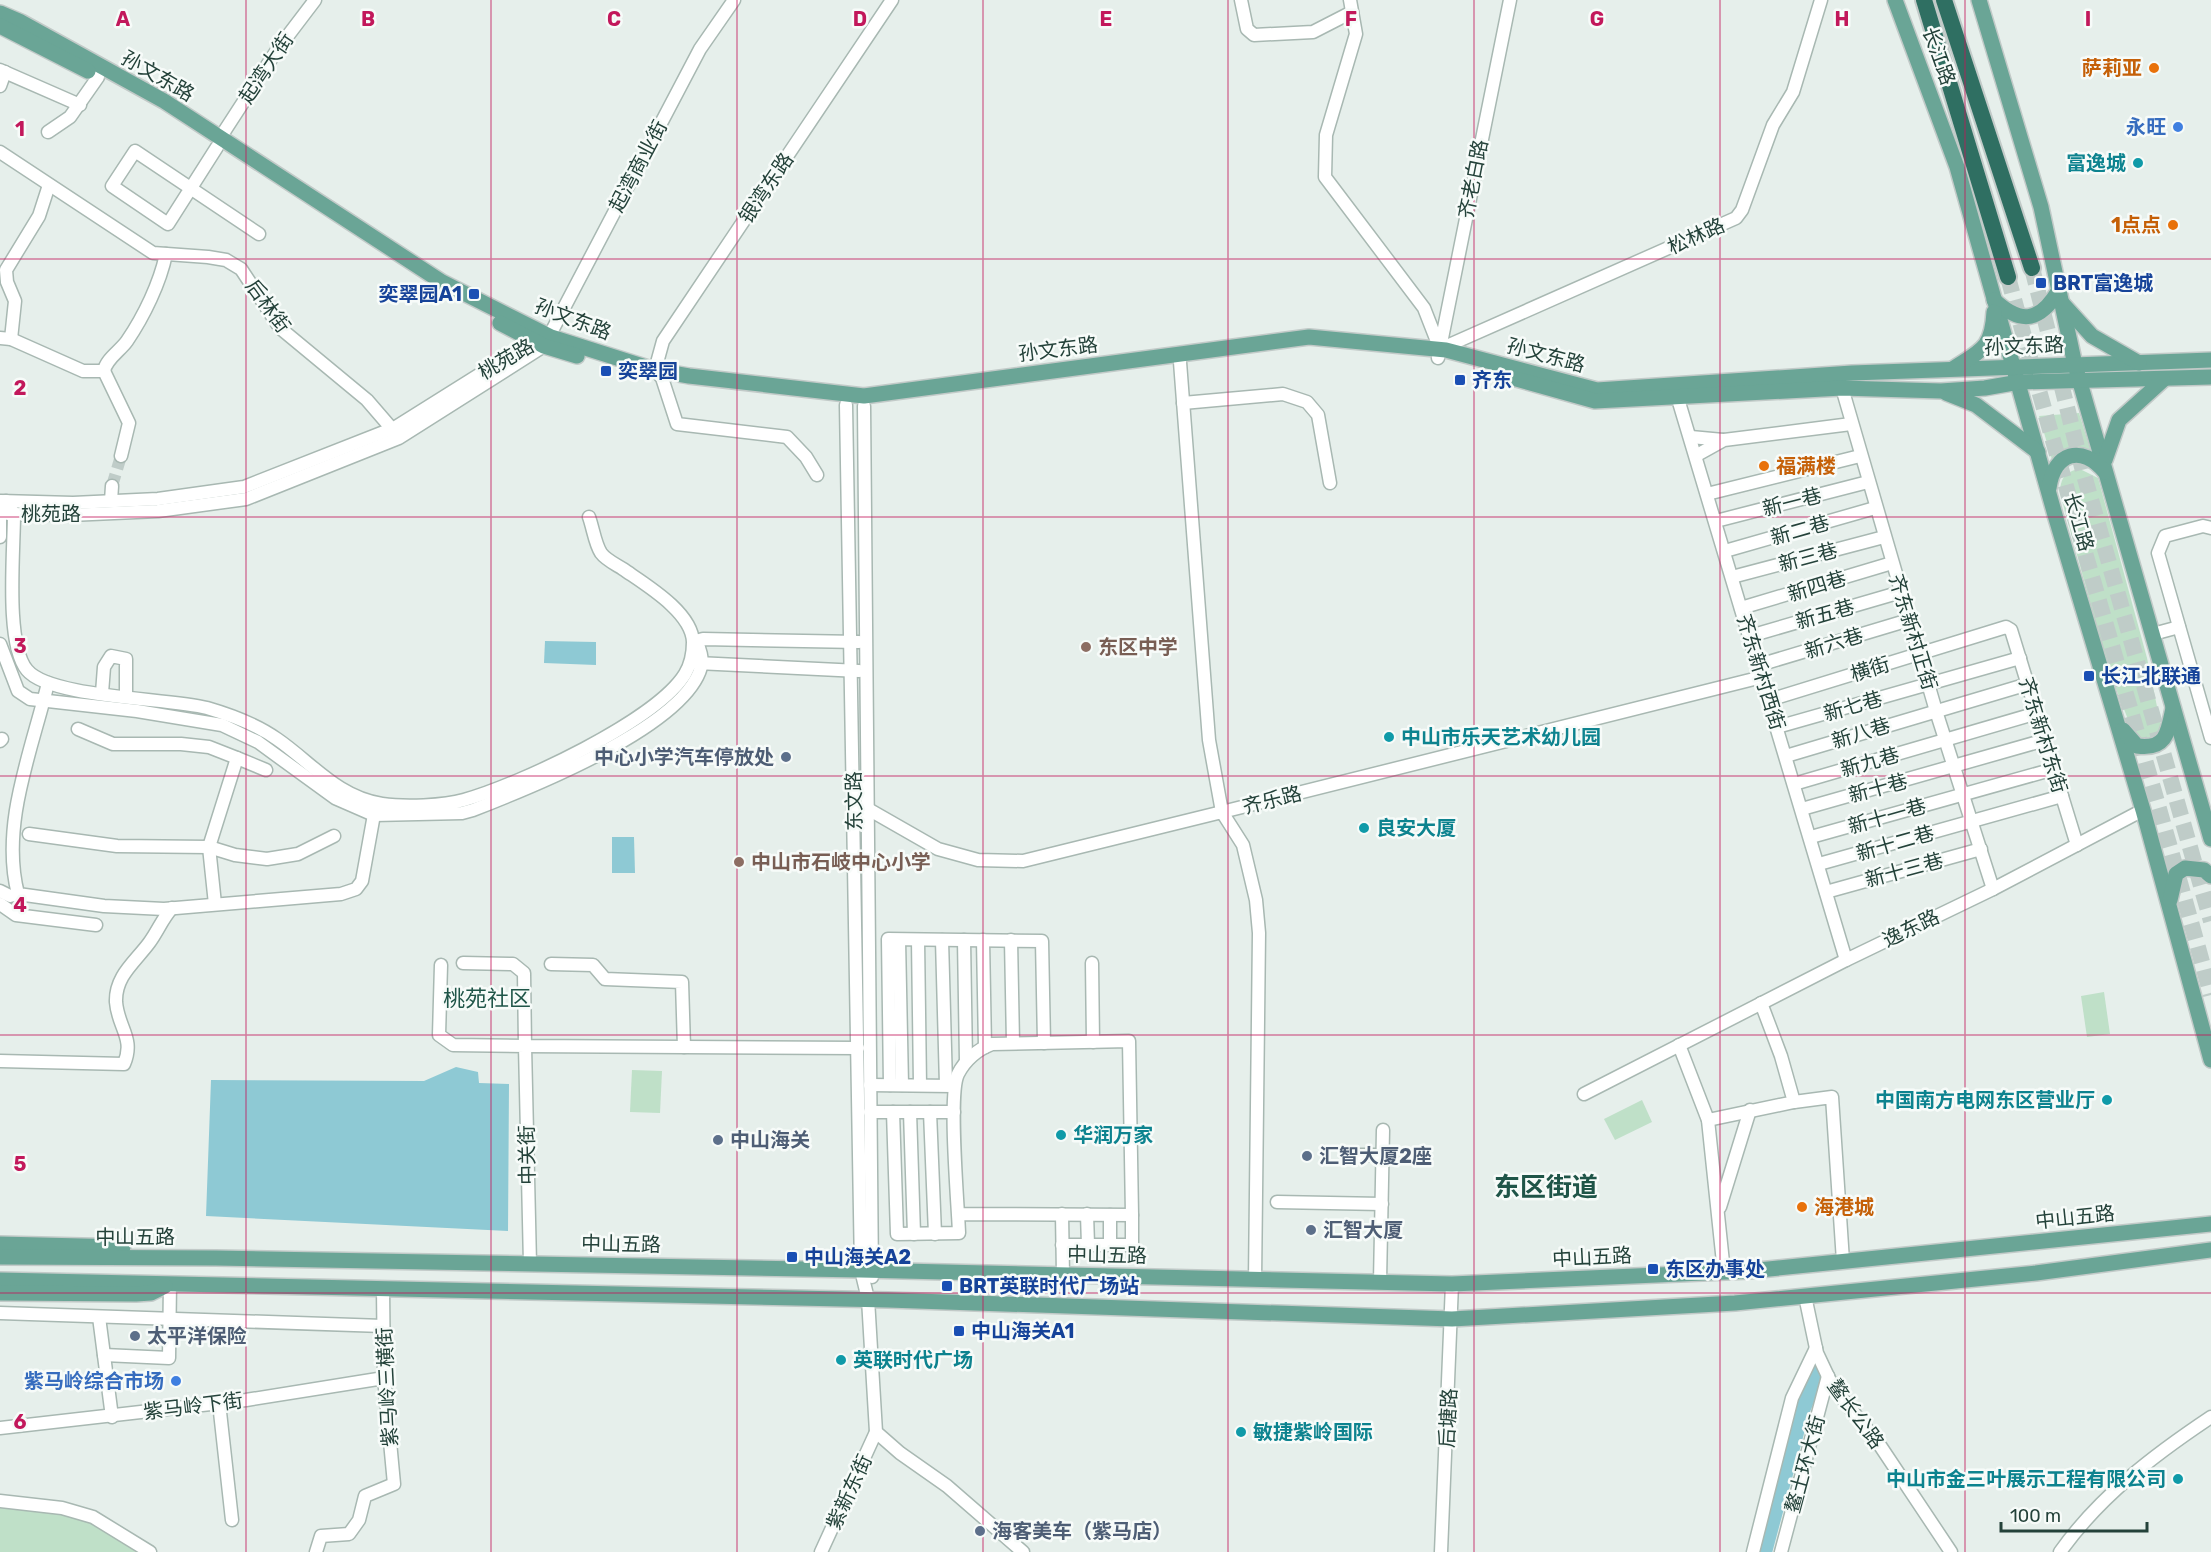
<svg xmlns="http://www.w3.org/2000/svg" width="2211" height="1552" font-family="Rubik,'Noto Sans SC',sans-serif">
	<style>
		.green { fill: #bfe0c8 }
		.water { fill: #8ec9d4 }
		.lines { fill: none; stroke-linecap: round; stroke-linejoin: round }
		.river { stroke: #8ec9d4; stroke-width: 18 }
		.minor-tunnel { stroke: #bfccc8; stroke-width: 12; stroke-dasharray: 12 6; stroke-linecap: butt }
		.highway-tunnel { stroke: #bfccc8; stroke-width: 16; stroke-dasharray: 16 8; stroke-linecap: butt }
		.minor-casing { stroke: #a8b8b2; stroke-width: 15 }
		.major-casing { stroke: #c2cac8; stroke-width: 18 }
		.highway-casing { stroke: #c2cac8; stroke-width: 20 }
		.minor { stroke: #fff; stroke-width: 12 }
		.major { stroke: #6aa596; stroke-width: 15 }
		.highway { stroke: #2f6f62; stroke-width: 16 }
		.grid { fill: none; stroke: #c2185b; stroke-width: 1.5; stroke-opacity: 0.55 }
		.food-dot { fill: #e8710a; stroke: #f7fbf9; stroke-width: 2 }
		.shop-dot { fill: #3f7fe0; stroke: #f7fbf9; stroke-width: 2 }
		.culture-dot { fill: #0f9aa8; stroke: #f7fbf9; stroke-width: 2 }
		.transit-dot { fill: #1a4fb4; stroke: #f7fbf9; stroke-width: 2 }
		.education-dot { fill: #8d6e63; stroke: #f7fbf9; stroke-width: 2 }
		.service-dot { fill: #5c6f8a; stroke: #f7fbf9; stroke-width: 2 }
		.labels { text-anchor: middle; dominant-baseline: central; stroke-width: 5; stroke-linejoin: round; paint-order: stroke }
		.street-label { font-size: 20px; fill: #24423a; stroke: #f7fbf9 }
		.food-label { font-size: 20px; font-weight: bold; fill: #c56008; stroke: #f7fbf9; text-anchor: end }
		.shop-label { font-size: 20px; font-weight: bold; fill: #366cbe; stroke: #f7fbf9; text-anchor: end }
		.culture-label { font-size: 20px; font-weight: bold; fill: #0d838f; stroke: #f7fbf9; text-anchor: start }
		.transit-label { font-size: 20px; font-weight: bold; fill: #164399; stroke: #f7fbf9; text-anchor: start }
		.education-label { font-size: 20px; font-weight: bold; fill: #785e54; stroke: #f7fbf9; text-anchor: start }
		.service-label { font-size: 20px; font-weight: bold; fill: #4e5e75; stroke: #f7fbf9; text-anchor: start }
		.quarter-label { font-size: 22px; fill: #1f5548; stroke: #f7fbf9 }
		.district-label { font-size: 26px; font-weight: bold; fill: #1f5548; stroke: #f7fbf9 }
		.grid-label { font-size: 20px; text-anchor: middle; font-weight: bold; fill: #c2185b; stroke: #f7fbf9; stroke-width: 5; stroke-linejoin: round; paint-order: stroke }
	</style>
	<rect width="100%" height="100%" fill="#e6efeb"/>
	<g class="green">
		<path d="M2079,413L2092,455L2053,463L2039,416Z"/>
		<path d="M2080,469L2098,478L2147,658L2161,726C2158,737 2151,740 2141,740L2133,732L2109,671L2060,493C2060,479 2065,471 2080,469Z"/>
		<path d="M2104,992L2110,1034L2087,1037L2081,996Z"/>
		<path d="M632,1070L662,1071L660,1113L630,1112Z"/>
		<path d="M1642,1100L1652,1122L1615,1140L1604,1119Z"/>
		<path d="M0,1506L60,1513L100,1526L141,1552H0Z"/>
	</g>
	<g class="water">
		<path d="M545,641L596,642V665L544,663Z"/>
		<path d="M612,837H634L635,873H612Z"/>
		<path d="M456,1067L478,1072L479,1083L509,1084L508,1231L206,1216L211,1080L424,1081Z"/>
	</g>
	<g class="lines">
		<path class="river" d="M1763,1552L1801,1410L1817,1373"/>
		<path class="minor-tunnel" d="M112,486L121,456"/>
		<g class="highway-tunnel">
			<path d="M2032,268L2084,475L2211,921"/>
			<path d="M2008,277C2072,517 2146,755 2211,995"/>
		</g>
		<defs>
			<g id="minor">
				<path d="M1241,0L1247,29L1254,35L1313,32L1352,12"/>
				<path d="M1350,0L1356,34L1326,135L1325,177L1424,308L1440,349L1736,218L1742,210L1773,125L1793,92L1821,0"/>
				<path d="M0,70L80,105"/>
				<path d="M0,86L5,72"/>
				<path d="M48,132L70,117L98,77"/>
				<path d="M220,138L277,50L315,0"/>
				<path d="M217,147L168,224L112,186L135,151L259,234"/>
				<path d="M0,152L153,253L208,257L226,260L241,269L280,328L367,400L392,429"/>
				<path d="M0,338L11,339L83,371H104L129,423L121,456"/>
				<path d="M11,339L15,301L7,282L6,270L39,216L49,185"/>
				<path d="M1438,358L1510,0"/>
				<path d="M1180,362L1209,740L1222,812L1762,677"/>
				<path d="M104,371C106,359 120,351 127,341C144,316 160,283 166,254"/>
				<path d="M1840,381L1936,711L1993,889"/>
				<path d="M1675,389L1846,960"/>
				<path d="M1183,403L1283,394L1307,402L1318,415L1330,483"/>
				<path d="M846,405L861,1270L868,1299L876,1432L900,1453L947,1486L1023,1552"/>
				<path d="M864,406L872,1277"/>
				<path d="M1691,437L1723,440"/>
				<path d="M1697,455L1724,440L1851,424"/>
				<path d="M817,475L806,457L787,437L677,424L662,378L655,370L663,341L892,0"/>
				<path d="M1707,494L1860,456"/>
				<path d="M1,501L73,503L158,499L244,487L394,428L533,341L541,339"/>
				<path d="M111,501L112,486"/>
				<path d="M8,514L70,515L158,511L246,499L399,438L544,346L700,49L734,0"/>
				<path d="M1716,521L1868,482"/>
				<path d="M2211,528L2203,526L2165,536L2158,553L2211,738"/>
				<path d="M0,537V514L6,501L14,514C14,551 5,644 27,670C50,698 168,698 207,708C231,715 256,724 277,739C312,763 337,797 382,804C404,807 444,806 464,800C518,785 656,721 685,674C691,664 693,653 693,642C692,612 646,585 623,569C617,565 606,560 601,553C595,544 593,528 589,517"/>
				<path d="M1725,551L1875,508"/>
				<path d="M1732,577L1884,537"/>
				<path d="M1741,608L1892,563"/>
				<path d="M2153,634L2179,627"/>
				<path d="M1750,636L1901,592"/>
				<path d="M0,644L18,691L30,699L137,711L222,725L258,742L335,798L374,815L462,813L473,810C527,789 685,727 701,667C703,659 700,648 696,641"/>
				<path d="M694,646L696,641L703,639L859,642"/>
				<path d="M697,663L859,671"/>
				<path d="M1759,665L1909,620"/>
				<path d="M48,683C32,750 0,825 18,894L104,906L164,909L341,894L356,889L362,881L375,809"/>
				<path d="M102,693L104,667L111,656L126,659V696"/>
				<path d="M1769,700L2006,627L2011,630L2077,845"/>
				<path d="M1777,727L2020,658"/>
				<path d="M78,729L113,744H181L209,747L237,758L209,847L215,904"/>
				<path d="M0,741L2,739"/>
				<path d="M1786,756L2028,684"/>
				<path d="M237,758L266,770"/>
				<path d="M1794,784L2037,713"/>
				<path d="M868,809L938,849L978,860L1023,861L1222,812L1243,845L1256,900L1259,933L1255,1280"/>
				<path d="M1802,809L2045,740"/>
				<path d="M29,834L117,846L209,847L235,855L267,859L298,854L334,836"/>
				<path d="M1811,837L2054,769"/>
				<path d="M1819,864L2062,796"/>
				<path d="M0,891L10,896L18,894"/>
				<path d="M1826,892L1981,849"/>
				<path d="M0,904L16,915L96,925"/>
				<path d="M899,940L902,1085"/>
				<path d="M918,940L920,1085"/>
				<path d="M942,940L946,1085"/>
				<path d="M964,940L966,1061"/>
				<path d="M983,940L985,1047"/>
				<path d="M1011,940L1013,1043"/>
				<path d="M463,963L513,964L524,973L525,1046L858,1048"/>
				<path d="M1092,963L1093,1042"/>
				<path d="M551,964L593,965L605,979L682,982L684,1047"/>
				<path d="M441,965L439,1035L453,1045L525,1046L530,1264"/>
				<path d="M1679,1045L1708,1120L1724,1272"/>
				<path d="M0,1061L124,1064C135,1038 118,1028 116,1002C115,976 135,962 149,943C158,931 162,919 172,908"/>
				<path d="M870,1085L953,1086"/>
				<path d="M890,1085L888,939L1042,941L1044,1043"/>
				<path d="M1584,1094L1846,960L1993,889L2143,810"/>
				<path d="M1794,1102L1832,1097L1843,1261"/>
				<path d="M870,1112H954"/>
				<path d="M893,1112L897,1234L959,1233C958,1204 948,1094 958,1074C965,1060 978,1049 992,1044L1129,1041L1132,1215L958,1214"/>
				<path d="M910,1112L914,1234"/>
				<path d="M930,1112L935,1234"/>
				<path d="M1708,1120L1794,1102L1781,1056L1761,1003"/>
				<path d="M1357,1155H1382"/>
				<path d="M1277,1202L1382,1204"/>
				<path d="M1720,1207L1750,1110"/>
				<path d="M1062,1214L1063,1275"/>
				<path d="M1087,1214L1088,1245"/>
				<path d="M1110,1215V1245"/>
				<path d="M1062,1245H1132V1215"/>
				<path d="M1380,1282L1383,1130"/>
				<path d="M1805,1296L1817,1353L1833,1387L1879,1444L1951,1552"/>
				<path d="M0,1313L383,1326"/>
				<path d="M99,1317L112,1417"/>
				<path d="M104,1355L169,1358L170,1283"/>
				<path d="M219,1403L232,1520"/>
				<path d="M0,1428L246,1400L384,1378"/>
				<path d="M0,1501L62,1508L93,1517L150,1552"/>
				<path d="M316,1552L321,1536L349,1534L359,1520L365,1496L394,1484L384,1378L383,1289"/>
				<path d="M821,1552L876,1432"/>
				<path d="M1441,1552L1452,1284"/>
				<path d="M1753,1552L1792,1398L1816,1348"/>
				<path d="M1781,1552L1828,1376"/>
				<path d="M2060,1552C2100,1496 2154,1455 2211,1417"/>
			</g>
			<g id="major">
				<path d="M1895,0L1957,167L2055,515L2143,810L2211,1060"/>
				<path d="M1979,0L2041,207L2075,365L2211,839"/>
				<path d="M0,13L21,22L164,101L442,282L551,337L655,370L689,376L864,396L1309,337L1446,350L1597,390L1852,373L2211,360"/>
				<path d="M0,26L88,71"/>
				<path d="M1994,300C2021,325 2040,322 2059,290"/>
				<path d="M2062,303L2092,336L2139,363"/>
				<path d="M500,323L544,346L577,356"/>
				<path d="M1954,368C1982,350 1992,348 1994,312"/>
				<path d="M1502,375L1595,401L1842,388L1941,391L1985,388L2019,382L2211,377"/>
				<path d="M1946,393L1976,405L2038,452"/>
				<path d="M2105,460L2119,420L2163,380"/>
				<path d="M2049,488C2054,452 2082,444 2105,472"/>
				<path d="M2123,730L2137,746C2166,750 2168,733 2173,708"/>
				<path d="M2170,900L2176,874L2185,868L2204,870L2211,876"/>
				<path d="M0,1244L123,1247"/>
				<path d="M0,1257L216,1258L861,1270L1452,1284L1749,1271L2211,1224"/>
				<path d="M0,1280L888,1300L1452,1319L1735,1303L2036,1273L2211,1250"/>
				<path d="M0,1293L136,1294L151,1293L165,1286"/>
			</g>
			<g id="highway">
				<path d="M1924,0L2008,277"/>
				<path d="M1944,0L2032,268"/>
			</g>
		</defs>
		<use href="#minor" class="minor-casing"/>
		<use href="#major" class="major-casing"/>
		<use href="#highway" class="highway-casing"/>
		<use href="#minor" class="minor"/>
		<use href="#major" class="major"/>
		<use href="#highway" class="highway"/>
	</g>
	<path class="grid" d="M246,0V1552M491,0V1552M737,0V1552M983,0V1552M1228,0V1552M1474,0V1552M1720,0V1552M1965,0V1552M0,259H2211M0,517H2211M0,776H2211M0,1035H2211M0,1293H2211"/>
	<g class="food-dot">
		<circle cx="2154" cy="68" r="6"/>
		<circle cx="2173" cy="225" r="6"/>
		<circle cx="1764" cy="466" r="6"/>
		<circle cx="1802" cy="1207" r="6"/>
	</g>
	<g class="shop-dot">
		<circle cx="2178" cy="127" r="6"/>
		<circle cx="176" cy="1381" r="6"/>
	</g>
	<g class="culture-dot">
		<circle cx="2138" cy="163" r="6"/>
		<circle cx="1389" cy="737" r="6"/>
		<circle cx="1364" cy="828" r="6"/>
		<circle cx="2107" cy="1100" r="6"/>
		<circle cx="1061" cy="1135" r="6"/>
		<circle cx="841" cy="1360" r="6"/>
		<circle cx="1241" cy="1432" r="6"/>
		<circle cx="2178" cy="1479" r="6"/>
	</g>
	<g class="transit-dot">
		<rect x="2035" y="277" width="12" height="12" rx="3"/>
		<rect x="468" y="288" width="12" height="12" rx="3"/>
		<rect x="600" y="365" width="12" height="12" rx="3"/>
		<rect x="1454" y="374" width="12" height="12" rx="3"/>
		<rect x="2083" y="670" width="12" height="12" rx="3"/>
		<rect x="786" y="1251" width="12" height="12" rx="3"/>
		<rect x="1647" y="1263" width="12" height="12" rx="3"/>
		<rect x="941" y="1280" width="12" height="12" rx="3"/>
		<rect x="953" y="1325" width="12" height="12" rx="3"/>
	</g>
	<g class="education-dot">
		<circle cx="1086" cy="647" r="6"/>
		<circle cx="739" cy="862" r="6"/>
	</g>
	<g class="service-dot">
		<circle cx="786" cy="757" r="6"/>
		<circle cx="718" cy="1140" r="6"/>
		<circle cx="1307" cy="1156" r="6"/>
		<circle cx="1311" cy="1230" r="6"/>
		<circle cx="135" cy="1336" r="6"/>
		<circle cx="980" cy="1531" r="6"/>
	</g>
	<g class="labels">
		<g class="street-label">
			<text transform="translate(1939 56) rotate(70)">长江路</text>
			<text transform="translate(266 68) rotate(-56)">起湾大街</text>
			<text transform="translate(158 76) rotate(30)">孙文东路</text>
			<text transform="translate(638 166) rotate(-62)">起湾商业街</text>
			<text transform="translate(1473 179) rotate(-79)">齐老白路</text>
			<text transform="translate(766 188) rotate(-56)">银湾东路</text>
			<text transform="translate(1696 236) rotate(-24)">松林路</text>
			<text transform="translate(268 306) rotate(54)">后林街</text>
			<text transform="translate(573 319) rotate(21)">孙文东路</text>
			<text transform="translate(2024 346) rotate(-2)">孙文东路</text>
			<text transform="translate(1058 349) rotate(-7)">孙文东路</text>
			<text transform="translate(1546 355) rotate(15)">孙文东路</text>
			<text transform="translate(506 359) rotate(-30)">桃苑路</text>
			<text transform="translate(1792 502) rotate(-14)">新一巷</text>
			<text x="51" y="514">桃苑路</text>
			<text transform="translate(2079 522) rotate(74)">长江路</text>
			<text transform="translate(1800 530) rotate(-16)">新二巷</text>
			<text transform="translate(1808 557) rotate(-15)">新三巷</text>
			<text transform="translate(1817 586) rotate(-17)">新四巷</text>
			<text transform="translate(1825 614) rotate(-16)">新五巷</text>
			<text transform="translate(1913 632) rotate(73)">齐东新村正街</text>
			<text transform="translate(1834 643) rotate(-17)">新六巷</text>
			<text transform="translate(1870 669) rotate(-17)">横街</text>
			<text transform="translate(1761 672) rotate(73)">齐东新村西街</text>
			<text transform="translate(1853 706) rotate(-16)">新七巷</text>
			<text transform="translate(1861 733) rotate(-17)">新八巷</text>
			<text transform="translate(2043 735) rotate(73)">齐东新村东街</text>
			<text transform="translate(1870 762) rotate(-16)">新九巷</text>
			<text transform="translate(1878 788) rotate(-15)">新十巷</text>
			<text transform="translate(1272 800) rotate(-14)">齐乐路</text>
			<text transform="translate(854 801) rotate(-91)">东文路</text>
			<text transform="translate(1887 816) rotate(-16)">新十一巷</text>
			<text transform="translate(1895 843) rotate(-16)">新十二巷</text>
			<text transform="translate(1904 870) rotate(-15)">新十三巷</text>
			<text transform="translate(1911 928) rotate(-26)">逸东路</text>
			<text transform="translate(527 1155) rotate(-91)">中关街</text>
			<text transform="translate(2075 1217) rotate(-6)">中山五路</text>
			<text x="135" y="1237">中山五路</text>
			<text transform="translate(621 1244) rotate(1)">中山五路</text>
			<text transform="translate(1107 1255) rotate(1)">中山五路</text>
			<text transform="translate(1592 1257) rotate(-3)">中山五路</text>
			<text transform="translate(387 1387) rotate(-93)">紫马岭三横街</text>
			<text transform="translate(193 1406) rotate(-7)">紫马岭下街</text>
			<text transform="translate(1856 1414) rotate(54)">鳌长公路</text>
			<text transform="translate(1448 1418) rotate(-87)">后塘路</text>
			<text transform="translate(1805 1464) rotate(-75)">鳌土环大街</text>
			<text transform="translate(849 1492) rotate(-65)">紫新东街</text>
		</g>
		<g class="food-label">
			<text x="2142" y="68">萨莉亚</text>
			<text x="2161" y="225">1点点</text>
			<text x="1776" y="466" text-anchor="start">福满楼</text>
			<text x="1814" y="1207" text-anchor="start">海港城</text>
		</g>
		<g class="shop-label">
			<text x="2166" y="127">永旺</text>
			<text x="164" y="1381">紫马岭综合市场</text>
		</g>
		<g class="culture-label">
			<text x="2126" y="163" text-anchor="end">富逸城</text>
			<text x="1401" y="737">中山市乐天艺术幼儿园</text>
			<text x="1376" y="828">良安大厦</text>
			<text x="2095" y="1100" text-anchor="end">中国南方电网东区营业厅</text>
			<text x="1073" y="1135">华润万家</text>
			<text x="853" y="1360">英联时代广场</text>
			<text x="1253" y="1432">敏捷紫岭国际</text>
			<text x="2166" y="1479" text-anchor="end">中山市金三叶展示工程有限公司</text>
		</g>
		<g class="transit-label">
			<text x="2053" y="283">BRT富逸城</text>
			<text x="462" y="294" text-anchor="end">奕翠园A1</text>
			<text x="618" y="371">奕翠园</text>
			<text x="1472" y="380">齐东</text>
			<text x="2101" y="676">长江北联通</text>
			<text x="804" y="1257">中山海关A2</text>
			<text x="1665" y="1269">东区办事处</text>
			<text x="959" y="1286">BRT英联时代广场站</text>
			<text x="971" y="1331">中山海关A1</text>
		</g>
		<g class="education-label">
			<text x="1098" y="647">东区中学</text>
			<text x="751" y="862">中山市石岐中心小学</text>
		</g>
		<g class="service-label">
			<text x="774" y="757" text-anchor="end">中心小学汽车停放处</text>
			<text x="730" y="1140">中山海关</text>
			<text x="1319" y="1156">汇智大厦2座</text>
			<text x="1323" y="1230">汇智大厦</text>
			<text x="147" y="1336">太平洋保险</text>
			<text x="992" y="1531">海客美车（紫马店）</text>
		</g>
		<g class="quarter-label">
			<text x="487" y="998">桃苑社区</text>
		</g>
		<g class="district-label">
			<text x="1546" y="1187">东区街道</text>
		</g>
	</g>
	<g class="grid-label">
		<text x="123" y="26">A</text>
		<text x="368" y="26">B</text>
		<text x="614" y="26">C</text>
		<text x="860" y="26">D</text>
		<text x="1106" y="26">E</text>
		<text x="1351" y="26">F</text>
		<text x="1597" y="26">G</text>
		<text x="1842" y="26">H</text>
		<text x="2088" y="26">I</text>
		<text x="20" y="136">1</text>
		<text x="20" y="395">2</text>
		<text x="20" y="653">3</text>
		<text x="20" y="912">4</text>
		<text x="20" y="1171">5</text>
		<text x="20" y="1429">6</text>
	</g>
	<path d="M2001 1522v9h146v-9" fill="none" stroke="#24423a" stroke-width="3"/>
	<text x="2010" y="1522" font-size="18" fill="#24423a" stroke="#f7fbf9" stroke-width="4.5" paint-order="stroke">100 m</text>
</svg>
